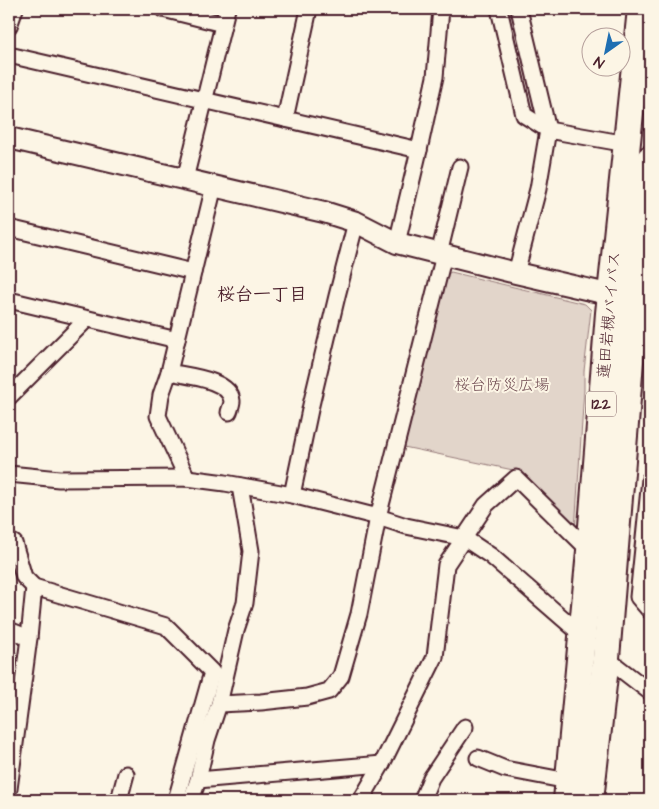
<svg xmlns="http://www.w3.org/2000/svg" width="659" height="809" font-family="'Architects Daughter','Klee One',sans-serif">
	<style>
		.green { fill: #e2d5ca; stroke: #967a7a }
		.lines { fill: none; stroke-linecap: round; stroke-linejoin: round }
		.street-casing { stroke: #4a1f2b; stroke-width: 19 }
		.secondary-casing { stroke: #4a1f2b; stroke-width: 24 }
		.highway-casing { stroke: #4a1f2b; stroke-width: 30 }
		.street { stroke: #fcf5e5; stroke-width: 15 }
		.secondary { stroke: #fcf5e5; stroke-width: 20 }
		.highway { stroke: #fcf5e5; stroke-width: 26 }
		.labels { text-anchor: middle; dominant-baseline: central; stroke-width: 4; stroke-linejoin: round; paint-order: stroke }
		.shield { fill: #fcf5e5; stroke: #7f5f63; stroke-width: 1 }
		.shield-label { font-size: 15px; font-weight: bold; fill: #4a1f2b }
		.street-label { font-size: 16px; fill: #4a1f2b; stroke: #fcf5e5 }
		.park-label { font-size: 16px; fill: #704c53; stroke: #fcf5e5 }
		.neighbourhood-label { font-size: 18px; font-weight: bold; fill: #4a1f2b; stroke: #fcf5e5 }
	</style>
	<rect width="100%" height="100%" fill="#fcf5e5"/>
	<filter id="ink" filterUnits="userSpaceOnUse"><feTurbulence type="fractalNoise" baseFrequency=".02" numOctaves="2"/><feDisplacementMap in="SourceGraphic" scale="10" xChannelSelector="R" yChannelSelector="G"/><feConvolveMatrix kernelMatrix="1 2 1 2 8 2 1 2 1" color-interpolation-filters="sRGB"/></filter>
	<g filter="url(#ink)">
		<path class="green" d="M451,272L585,304L591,310L584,371V390L575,531L561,520L513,470L404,447L444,276Z"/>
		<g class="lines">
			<defs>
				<g id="street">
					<path d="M163,9L223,24"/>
					<path d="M499,9L524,115L548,130L627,144"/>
					<path d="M9,26L15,9"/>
					<path d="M9,55L419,150"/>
					<path d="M285,119L309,9"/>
					<path d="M185,179L227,9"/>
					<path d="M9,228L193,272"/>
					<path d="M397,243L419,150L435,77L441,9"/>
					<path d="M439,254L460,167"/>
					<path d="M516,273L538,189L548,130L519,9"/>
					<path d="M9,300L177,340"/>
					<path d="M169,372C186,376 230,379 232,401C232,404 230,409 229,412"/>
					<path d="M9,397L87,319"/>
					<path d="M9,474L59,479L187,478L225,483L292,495L378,517L406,526L464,538L491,556L582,635"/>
					<path d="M187,478L158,416L161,395L169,372L214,186"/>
					<path d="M650,479L638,597L650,611"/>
					<path d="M292,495L311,405L337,296L356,222"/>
					<path d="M9,541L14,543L24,577L34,587L166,626L212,672L176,800"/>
					<path d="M9,630L29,638"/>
					<path d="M606,658L650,692"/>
					<path d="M219,704L261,702L307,697L329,691L341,676L359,614L378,517L444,255"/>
					<path d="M478,758L505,769L568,781"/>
					<path d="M198,780L382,764"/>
					<path d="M9,789L29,638L34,587"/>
					<path d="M119,800L126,774"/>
					<path d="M191,800L198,780L207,740L219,704L236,630L245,603L251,551L240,486"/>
					<path d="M361,800L382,764L435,657L446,565L486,505L516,478L590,551"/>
					<path d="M422,800L431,778L465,727"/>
				</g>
				<path id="secondary" d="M9,138L324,212L356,222L397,243L516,273L625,298"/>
				<g id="highway">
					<path d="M567,800L590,551L609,313L641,9"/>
					<path d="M590,800L606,658L635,300L650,159"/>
				</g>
			</defs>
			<use href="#street" class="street-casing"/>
			<use href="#secondary" class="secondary-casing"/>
			<use href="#highway" class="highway-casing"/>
			<use href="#street" class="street"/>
			<use href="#secondary" class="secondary"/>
			<use href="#highway" class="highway"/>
		</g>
	</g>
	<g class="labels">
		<rect class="shield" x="586" y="391.5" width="30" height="25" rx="4"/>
		<g class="shield-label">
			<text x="601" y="404">122</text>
		</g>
		<g class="street-label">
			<text transform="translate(609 315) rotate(-85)">蓮田岩槻バイパス</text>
		</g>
		<g class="park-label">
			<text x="502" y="385">桜台防災広場</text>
		</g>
		<g class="neighbourhood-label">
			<text x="262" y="294">桜台一丁目</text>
		</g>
	</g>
	<rect width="659" height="809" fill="none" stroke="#fcf5e5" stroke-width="30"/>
	<rect x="15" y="15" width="629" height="779" fill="none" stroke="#4a1f2b" stroke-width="2" filter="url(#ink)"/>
	<g transform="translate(606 52) rotate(213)"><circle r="24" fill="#fcf5e5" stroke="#b59f9b"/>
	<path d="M0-4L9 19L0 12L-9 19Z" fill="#1f6fb2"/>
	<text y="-8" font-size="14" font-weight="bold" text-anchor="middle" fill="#4a1f2b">N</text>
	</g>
</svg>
